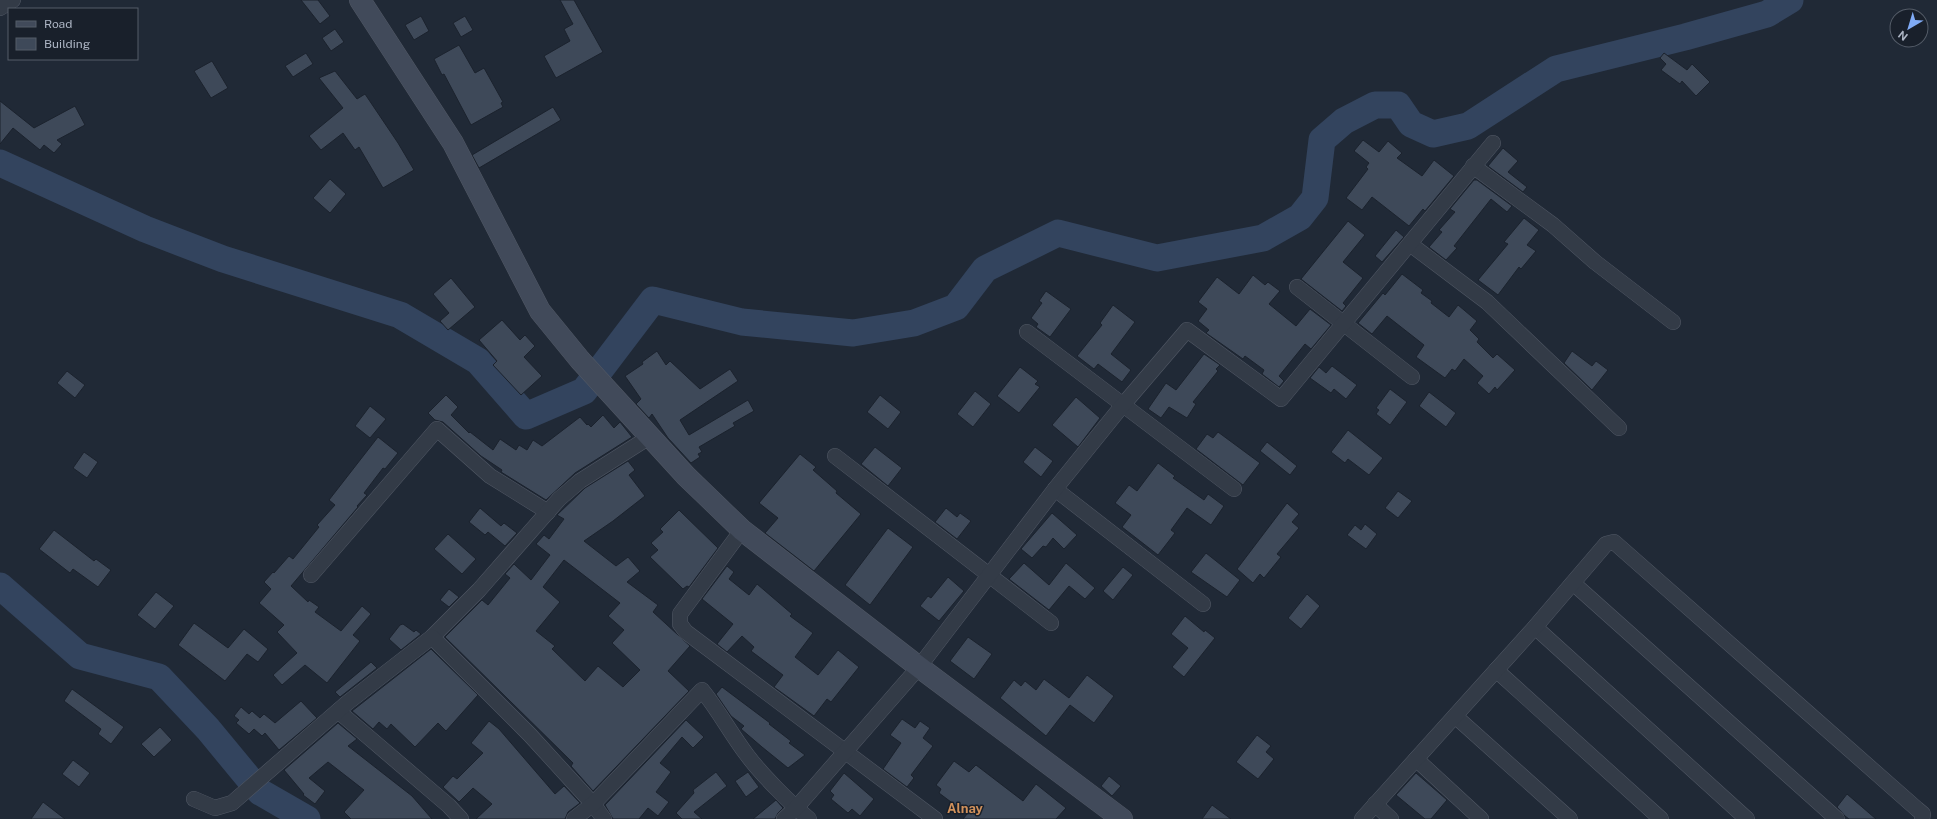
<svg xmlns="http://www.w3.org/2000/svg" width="1937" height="819" font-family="'Public Sans',sans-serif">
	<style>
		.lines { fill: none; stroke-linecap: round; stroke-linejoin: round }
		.river { stroke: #33445e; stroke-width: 27 }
		.building { fill: #3e4959; stroke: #1b222d; fill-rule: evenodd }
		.minor-casing { stroke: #515865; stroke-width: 16 }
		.secondary-casing { stroke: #515865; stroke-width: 22 }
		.minor { stroke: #333b47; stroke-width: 15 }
		.secondary { stroke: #414a5a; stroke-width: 21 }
		.labels { text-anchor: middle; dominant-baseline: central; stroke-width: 3; stroke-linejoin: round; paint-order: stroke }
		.quarter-label { font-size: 13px; font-weight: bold; fill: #d1915b; stroke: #19202b }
	</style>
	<rect width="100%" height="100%" fill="#202936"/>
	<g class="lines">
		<g class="river">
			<path d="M0,163L145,229L223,259L400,315L478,361L526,416L584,391L653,300L742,322L853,333L914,323L956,307L985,269L1058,233L1157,258L1263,238L1300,217L1315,198L1322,140L1344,121L1375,105H1398L1411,124L1433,134L1468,126L1556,69L1685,37L1767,14L1790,0"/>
			<path d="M0,586L80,656L159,677L208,729L260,792L307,819"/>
		</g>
	</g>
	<g class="building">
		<path d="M301,0H318L330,16L320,24Z"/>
		<path d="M560,0H574L603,52L556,78L544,56L570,41L564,29L573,24Z"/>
		<path d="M421,16L429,31L414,40L405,25Z"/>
		<path d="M465,16L473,30L461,37L453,23Z"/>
		<path d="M335,29L344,42L331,51L322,38Z"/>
		<path d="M459,45L475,73L484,68L503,102L501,103L503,107L471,125L444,74L442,75L434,59Z"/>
		<path d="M306,53L313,64L293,77L285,66Z"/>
		<path d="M1664,53L1687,70L1692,64L1710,82L1696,96L1682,81L1680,84L1661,70L1666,64L1660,58Z"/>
		<path d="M212,61L228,88L211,98L194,71Z"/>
		<path d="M335,71L357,99L365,94L398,143L414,170L383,188L359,147L355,150L343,133L321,150L309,136L343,108L319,78Z"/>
		<path d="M0,101L34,128L75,106L85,125L57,140L62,144L54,153L44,145L40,150L13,128L0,144Z"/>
		<path d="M553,107L561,120L479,168L472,155Z"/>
		<path d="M1363,140L1379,152L1388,141L1402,153L1397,158L1422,176L1434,160L1454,176L1425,211L1423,209L1409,226L1372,197L1362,210L1346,198L1368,169L1366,167L1369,163L1354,151Z"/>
		<path d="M1503,148L1518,161L1508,172L1527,187L1523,192L1488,166Z"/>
		<path d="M330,179L346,194L330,213L313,198Z"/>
		<path d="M1474,180H1477L1512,206L1507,212L1491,199L1454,246L1457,248L1446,260L1429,247L1442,232L1439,230L1455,212L1450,209Z"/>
		<path d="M1524,218L1539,230L1527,245L1536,251L1521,269L1519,267L1498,295L1478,280L1508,244L1504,242Z"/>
		<path d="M1348,221L1365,235L1343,262L1363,278L1343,303L1346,306L1342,311L1301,279Z"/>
		<path d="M1396,230L1404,237L1382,262L1375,256Z"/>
		<path d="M1402,274L1423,290L1421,293L1432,301L1431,303L1449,317L1458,305L1477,321L1470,330L1479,339L1477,342L1493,358L1497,354L1515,370L1497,390L1495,387L1489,394L1477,383L1483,376L1464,359L1455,371L1452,369L1445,378L1416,357L1424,345L1387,316L1372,334L1358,323L1383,293L1385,295Z"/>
		<path d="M1253,275L1265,285L1268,282L1280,291L1269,304L1296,326L1310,309L1331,325L1311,349L1305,344L1279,376L1284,381L1279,387L1262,374L1264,370L1245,356L1243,359L1206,333L1209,330L1198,321L1207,309L1198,302L1217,277L1239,294Z"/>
		<path d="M451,278L475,307L448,330L440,321L449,313L433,294Z"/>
		<path d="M1046,291L1071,309L1050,337L1036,327L1038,324L1031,318L1042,303L1039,301Z"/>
		<path d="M1113,305L1135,322L1111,354L1131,370L1122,382L1098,364L1094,369L1077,356L1102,325L1100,323Z"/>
		<path d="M502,320L520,340L525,335L535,346L524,357L542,376L521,395L493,365L497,361L479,340Z"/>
		<path d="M657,351L666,365L670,361L700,389L730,369L738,381L680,420L689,435L748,400L754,411L733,423L735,426L699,447L702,452L698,454L700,457L691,463L668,438L652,414L649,418L636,404L641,399L625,376L643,364L642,362Z"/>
		<path d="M1572,351L1592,366L1596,361L1608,370L1592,390L1564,363Z"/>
		<path d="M1204,354L1220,365L1216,369L1218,371L1193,402L1196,404L1187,418L1169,407L1161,418L1148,409L1166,383L1176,390Z"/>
		<path d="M1332,366L1357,385L1346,399L1334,389L1331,393L1310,378L1319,367L1326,373Z"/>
		<path d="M1020,367L1038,381L1035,384L1040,387L1019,413L997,396Z"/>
		<path d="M67,371L85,385L75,398L57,383Z"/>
		<path d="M1390,389L1407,402L1390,425L1376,414L1379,410L1376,408Z"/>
		<path d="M975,391L991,404L973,427L957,414Z"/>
		<path d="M1429,392L1456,413L1446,427L1419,406Z"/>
		<path d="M446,395L458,407L451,415L469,433L470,432L493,450L500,439L516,450L519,445L527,450L533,440L542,446L580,417L587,425L588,424L591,427L603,415L614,428L620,422L632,437L575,473L546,500L501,472L502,470L481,456L443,422L435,420L428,413Z"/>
		<path d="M880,395L901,412L888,429L867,412Z"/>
		<path d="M1076,397L1100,418L1078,447L1052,425Z"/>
		<path d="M370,406L386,419L370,438L355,426Z"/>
		<path d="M1348,430L1383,458L1369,475L1348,459L1345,463L1331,452Z"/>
		<path d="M1218,432L1260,463L1243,485L1196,449L1207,434L1213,438Z"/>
		<path d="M378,437L398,453L385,469L383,468L364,493L367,495L357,506L358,507L291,586L308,602L309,600L319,607L315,612L341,631L362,606L371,614L353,635L360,641L327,683L305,665L282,685L273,675L297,653L277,632L284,625L259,603L271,589L264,582L273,572L274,573L289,556L293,559L319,527L317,525L335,505L329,500Z"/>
		<path d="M1267,442L1297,466L1290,475L1260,451Z"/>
		<path d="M875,447L902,468L888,486L861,464Z"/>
		<path d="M1035,447L1053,461L1041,477L1023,462Z"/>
		<path d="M84,452L98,462L87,478L73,468Z"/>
		<path d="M800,454L816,467L813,470L837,491L836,493L861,514L814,571L765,533L778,518L759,503Z"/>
		<path d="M628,461L635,470L629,475L645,496L613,521L584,541L616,566L628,557L640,571L627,582L658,605L653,612L690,646L668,671L689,691L593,791L571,766L573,763L445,637L482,600L488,605L510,578L505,574L514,564L531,580L550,555L536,544L544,535L549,539L564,519L557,515L585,488ZM564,560L620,603L608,616L624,630L612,643L640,670L623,687L598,666L585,681L552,649L555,646L536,631L560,602L543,587Z"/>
		<path d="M1158,463L1175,476L1173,478L1204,500L1208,494L1224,506L1211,525L1187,508L1171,530L1175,533L1158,555L1122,527L1131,515L1115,503L1129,485L1137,491Z"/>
		<path d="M1398,491L1412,501L1398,518L1385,508Z"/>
		<path d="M1287,503L1299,514L1292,522L1299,528L1277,554L1281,557L1264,578L1260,574L1253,583L1237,569Z"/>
		<path d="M480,508L501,526L504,523L517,533L505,546L488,532L485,535L469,522Z"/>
		<path d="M946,508L957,517L960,513L971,521L957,539L935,522Z"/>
		<path d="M679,510L718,548L689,587L687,586L683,589L650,557L658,550L651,543L663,532L660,529Z"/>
		<path d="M1052,513L1077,535L1064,549L1053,538L1046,547L1043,546L1032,558L1021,549Z"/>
		<path d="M1365,524L1377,534L1366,549L1347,535L1355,525L1361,530Z"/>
		<path d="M888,528L913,547L870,605L845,585Z"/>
		<path d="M54,530L94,561L96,559L111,570L98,587L73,569L70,573L39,549Z"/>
		<path d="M448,534L476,559L462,574L434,549Z"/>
		<path d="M1206,553L1240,580L1227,597L1191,572Z"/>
		<path d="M1024,563L1049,585L1066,563L1095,588L1085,599L1069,586L1049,610L1009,579Z"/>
		<path d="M727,566L734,572L729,579L749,595L757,584L792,614L790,616L813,633L795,657L818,675L838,650L859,667L831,702L827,699L814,716L774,687L783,675L751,651L754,647L742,636L727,652L717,644L733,624L702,599Z"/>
		<path d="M1123,567L1133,575L1113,600L1103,591Z"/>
		<path d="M948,577L964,591L939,621L920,606L928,596L931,598Z"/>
		<path d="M449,589L459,597L449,607L440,600Z"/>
		<path d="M156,592L174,606L155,629L137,615Z"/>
		<path d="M1307,594L1320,606L1301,629L1288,618Z"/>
		<path d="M1185,616L1204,632L1205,630L1215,638L1184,677L1172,667L1188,648L1171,634Z"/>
		<path d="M194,623L228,648L244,629L268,649L258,662L247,654L225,681L178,645Z"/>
		<path d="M403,624L414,632L416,630L421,634L401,650L389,639L400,625Z"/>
		<path d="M968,637L992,654L974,679L950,661Z"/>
		<path d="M431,649L478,695L446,731L438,723L415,747L391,724L387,729L379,722L373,729L352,711Z"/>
		<path d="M371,662L377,668L340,697L335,692Z"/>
		<path d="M1087,675L1114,696L1094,723L1070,705L1046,736L1000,698L1014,680L1021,686L1025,681L1036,690L1044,679L1069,698Z"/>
		<path d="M722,687L770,723L769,724L791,741L789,743L805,755L788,768L762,747L741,729L744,726L731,716L716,694Z"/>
		<path d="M72,689L124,727L111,744L98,734L101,729L64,701Z"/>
		<path d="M301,701L317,718L279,750L265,733L262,736L254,729L249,734L236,723L239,720L234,716L241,707L249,714L252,711L260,718L264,714L275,723Z"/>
		<path d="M902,719L915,728L920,721L930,728L923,738L933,746L911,775L914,778L907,787L883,769L901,743L890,735Z"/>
		<path d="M686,720L704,737L693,748L682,737L660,763L671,772L656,792L669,802L658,816L648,808L639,819H613L605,805Z"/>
		<path d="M489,721L499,729L555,794L564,786L580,803L568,812L565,819H476L492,804L473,788L459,802L443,787L453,776L457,779L483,753L471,743Z"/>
		<path d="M338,723L357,739L348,746L412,796L432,819H351L344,812L364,790L328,762L309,778L325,791L315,804L303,795L304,794L284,770Z"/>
		<path d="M160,727L172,740L154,757L141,744Z"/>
		<path d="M1257,735L1271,746L1266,752L1274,759L1258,779L1236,762Z"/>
		<path d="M73,760L90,773L79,787L62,774Z"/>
		<path d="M954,761L969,772L976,765L1023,801L1036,784L1066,808L1056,819H963L967,814L939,793L941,789L936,785Z"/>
		<path d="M716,772L727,786L694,812L702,819H682L676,813L694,793L693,790Z"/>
		<path d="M748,772L759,787L746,797L735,781Z"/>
		<path d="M844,773L874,799L860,816L852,809L848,813L831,799L834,795L830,791Z"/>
		<path d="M1416,773L1447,800L1431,819H1425L1396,795Z"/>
		<path d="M1109,776L1121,786L1112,796L1101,786Z"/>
		<path d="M1847,794L1876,819H1849L1845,816L1837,807Z"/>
		<path d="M776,800L783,808L778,813L775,819H753Z"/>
		<path d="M43,802L65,819H31Z"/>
		<path d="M1212,805L1231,819H1202Z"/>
	</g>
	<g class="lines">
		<defs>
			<g id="minor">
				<path d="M0,8L13,0"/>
				<path d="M1473,166L1553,225L1595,262L1673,322"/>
				<path d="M1410,244L1487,302L1619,428"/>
				<path d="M1297,287L1412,377"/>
				<path d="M1027,332L1234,489"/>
				<path d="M835,456L1051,623"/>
				<path d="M1055,489L1203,604"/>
				<path d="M742,530L680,614V624L686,632L935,819"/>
				<path d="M311,575L437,429L490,476L548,512"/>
				<path d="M1573,583L1837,819"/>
				<path d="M1535,627L1747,819"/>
				<path d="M432,637L479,590L559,499L580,481L651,436"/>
				<path d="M1496,670L1661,819"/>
				<path d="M338,711L449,806L461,819"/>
				<path d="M1455,716L1570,819"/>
				<path d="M1416,759L1481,819"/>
				<path d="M194,799L215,808L232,803L347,703L432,637L530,735L593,804L604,819"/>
				<path d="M1375,804L1391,819"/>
				<path d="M574,819L593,804L702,690C719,711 731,734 747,755C762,775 790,803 809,819"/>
				<path d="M784,819L796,808L919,667L1055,489L1122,406L1187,330L1281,399L1493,143"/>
				<path d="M1362,819L1535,627L1606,544L1614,542L1917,809L1923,814L1922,819"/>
			</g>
			<path id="secondary" d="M360,0L453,143L540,311L580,360L686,476L742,530L919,667L1122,819"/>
		</defs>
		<use href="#minor" class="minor-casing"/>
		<use href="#secondary" class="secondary-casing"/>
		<use href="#minor" class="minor"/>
		<use href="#secondary" class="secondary"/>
	</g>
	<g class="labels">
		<g class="quarter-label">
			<text x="965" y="808">Alnay</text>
		</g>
	</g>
	<rect x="8" y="8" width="130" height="52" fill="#19202b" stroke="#545c68"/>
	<rect x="16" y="21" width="20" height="6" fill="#414a5a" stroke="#545c68"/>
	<text x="44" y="28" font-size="12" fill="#adb5c4">Road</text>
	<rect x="16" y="38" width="20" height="12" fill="#3e4959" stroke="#545c68"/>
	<text x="44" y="48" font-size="12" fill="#adb5c4">Building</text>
	<g transform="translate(1909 28) rotate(218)"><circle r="19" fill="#19202b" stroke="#545c68"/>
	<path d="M0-3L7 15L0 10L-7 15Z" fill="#80abf6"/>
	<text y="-6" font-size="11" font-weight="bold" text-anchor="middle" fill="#adb5c4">N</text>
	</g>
</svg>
